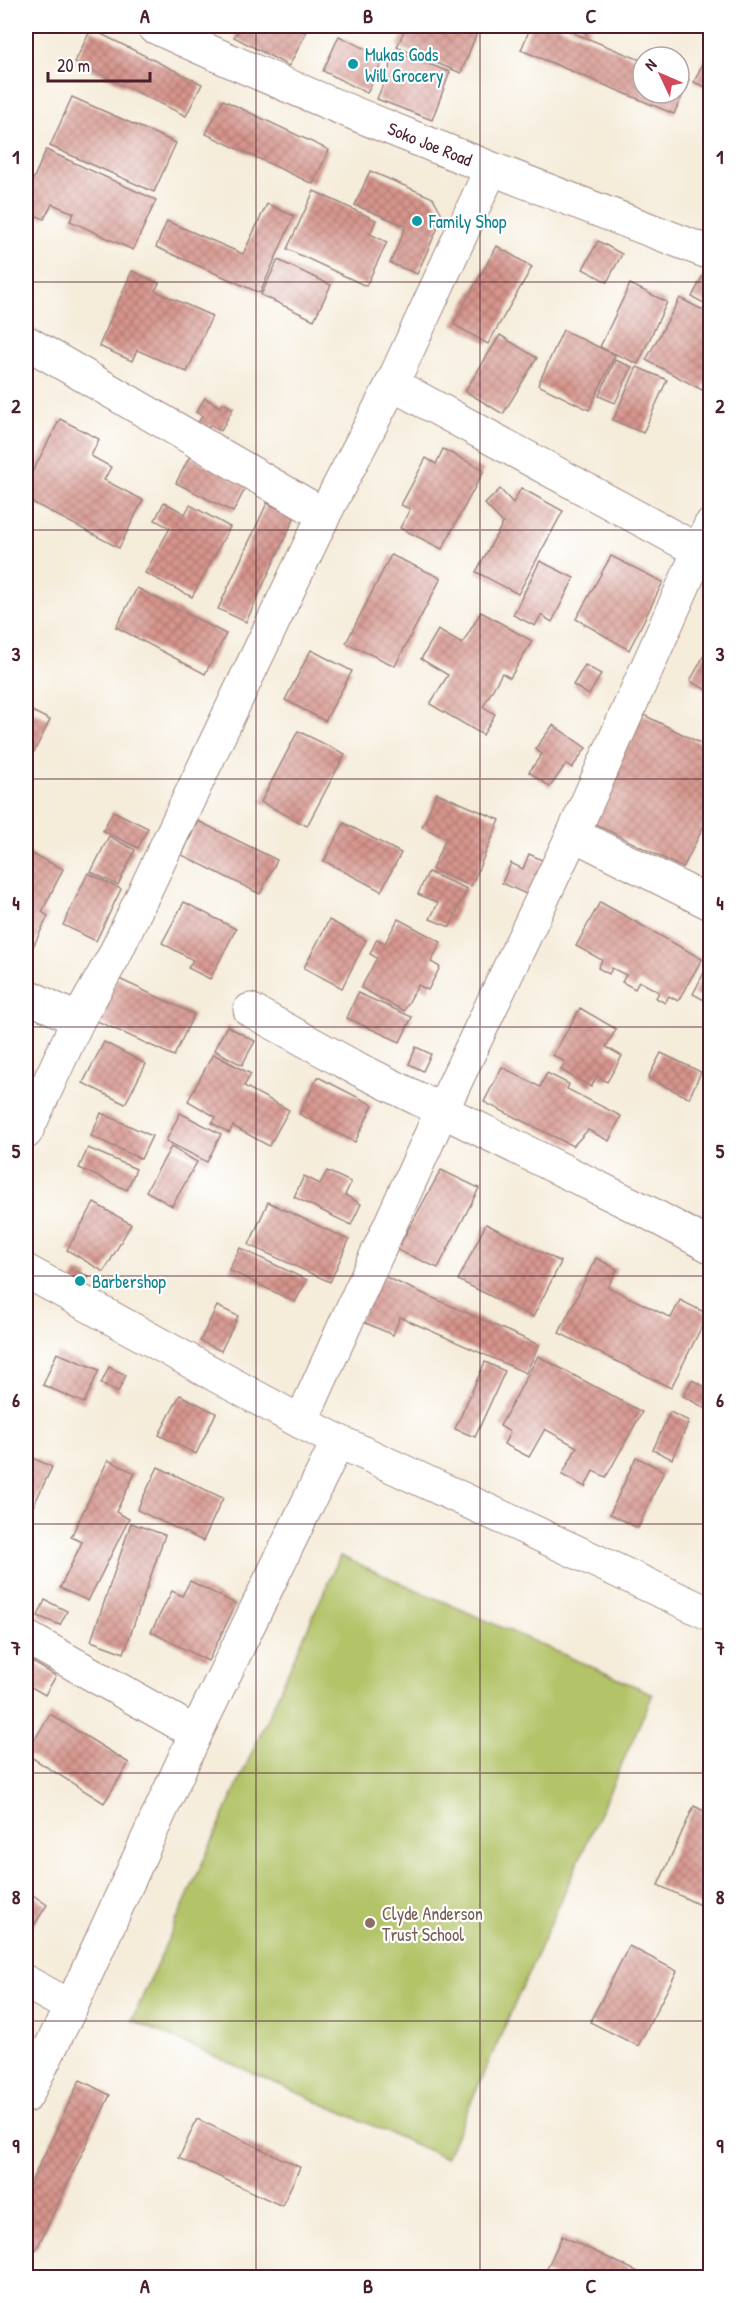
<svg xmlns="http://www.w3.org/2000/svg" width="736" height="2303" font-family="'Patrick Hand',sans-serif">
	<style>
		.pitch { fill: #b2c367; stroke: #7e7149; stroke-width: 1.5 }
		.building { fill: url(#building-cross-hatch) }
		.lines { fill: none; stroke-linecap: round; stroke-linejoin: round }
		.minor-casing { stroke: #a08682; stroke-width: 35 }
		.minor { stroke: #fff; stroke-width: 33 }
		.grid { fill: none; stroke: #4a1f2b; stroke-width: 1.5; stroke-opacity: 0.55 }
		.culture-dot { fill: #0f9aa8; stroke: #fff; stroke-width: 2 }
		.education-dot { fill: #8d6e63; stroke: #fff; stroke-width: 2 }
		.labels { text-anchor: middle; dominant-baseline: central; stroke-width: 4.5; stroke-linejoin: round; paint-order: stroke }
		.culture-label { font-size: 18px; fill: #0d838f; stroke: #fff; text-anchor: start }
		.street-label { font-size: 18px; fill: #4a1f2b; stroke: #fff }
		.education-label { font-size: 18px; fill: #785e54; stroke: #fff; text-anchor: start }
		.neatline { fill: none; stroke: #4a1f2b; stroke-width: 2 }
		.grid-label { font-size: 20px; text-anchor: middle; font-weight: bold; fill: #4a1f2b }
	</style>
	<defs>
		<pattern id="building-cross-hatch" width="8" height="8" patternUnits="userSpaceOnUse" patternTransform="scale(1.5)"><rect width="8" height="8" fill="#d6958c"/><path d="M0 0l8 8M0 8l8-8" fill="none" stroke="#b07973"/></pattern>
	</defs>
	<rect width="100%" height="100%" fill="#fff"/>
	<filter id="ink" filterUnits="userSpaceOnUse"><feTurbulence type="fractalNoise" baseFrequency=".0167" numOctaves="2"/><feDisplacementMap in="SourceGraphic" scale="12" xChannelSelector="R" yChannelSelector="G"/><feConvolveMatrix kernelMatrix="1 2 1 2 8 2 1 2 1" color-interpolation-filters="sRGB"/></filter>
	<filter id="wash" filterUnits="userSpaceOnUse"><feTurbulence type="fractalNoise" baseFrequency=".008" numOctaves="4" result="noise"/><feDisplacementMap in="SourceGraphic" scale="24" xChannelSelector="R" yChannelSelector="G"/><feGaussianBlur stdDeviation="1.35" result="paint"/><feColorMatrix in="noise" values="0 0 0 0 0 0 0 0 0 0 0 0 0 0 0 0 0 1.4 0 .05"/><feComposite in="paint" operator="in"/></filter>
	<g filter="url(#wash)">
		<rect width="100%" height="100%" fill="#f5ecda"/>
		<path class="pitch" d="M340,1556L653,1694L446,2158L132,2020Z"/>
		<g id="blocks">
			<g class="building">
				<path d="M240,26H291L306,33L289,66L234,37Z"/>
				<path d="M406,26H477L479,27L461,73L397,47Z"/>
				<path d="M531,26H557L643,61V93H679V76L689,80L674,114L521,50Z"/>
				<path d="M568,26H591L587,34Z"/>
				<path d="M91,29L202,84L186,116L75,62Z"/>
				<path d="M339,36L384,58L367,93L323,71Z"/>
				<path d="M396,52L450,72L432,120L377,99Z"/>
				<path d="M706,56L710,57V89L694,82Z"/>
				<path d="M72,97L176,143L154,192L50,146Z"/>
				<path d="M223,100L329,150L313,184L206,134Z"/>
				<path d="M46,150L156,200L133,250L70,221L74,213L52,204L44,219L26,211V196Z"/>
				<path d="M370,171L433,198L443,216L417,274L390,263L406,226L355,205Z"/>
				<path d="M314,191L376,220L370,234L387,242L366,286L287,249Z"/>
				<path d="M267,204L294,216L260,293L156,247L167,221L243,254Z"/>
				<path d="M598,241L622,254L607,282L583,269Z"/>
				<path d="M497,246L532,267L488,344L453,324Z"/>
				<path d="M278,260L331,285L314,320L261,295Z"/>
				<path d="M706,270L710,272V306L692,297Z"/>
				<path d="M132,271L159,283L155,291L212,316L187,372L137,350L132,361L99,346Z"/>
				<path d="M630,284L667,302L638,364L600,347Z"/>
				<path d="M680,298L710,314V374L702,390L646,360Z"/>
				<path d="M563,330L615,355L589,410L538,385Z"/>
				<path d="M500,335L537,358L503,414L465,391Z"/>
				<path d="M615,360L632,367L615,403L599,396Z"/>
				<path d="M637,367L667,380L643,433L613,420Z"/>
				<path d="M205,398L220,407L223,403L233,408L221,431L210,425L206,430L197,425L202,416L196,412Z"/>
				<path d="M60,419L99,439L91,456L111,467L104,480L143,500L119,548L26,499V484Z"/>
				<path d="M443,449L484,470L442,549L400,528L410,509L401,505L426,458L436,464Z"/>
				<path d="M190,456L247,485L233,512L176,483Z"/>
				<path d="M521,488L563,511L518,594L476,572L503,523L485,504L500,489L513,503Z"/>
				<path d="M164,502L185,514L190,505L230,527L192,597L145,573L170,528L155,520Z"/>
				<path d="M267,503L295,516L246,622L218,609Z"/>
				<path d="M391,555L441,578L395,666L346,643Z"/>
				<path d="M611,556L663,582L629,650L576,619Z"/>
				<path d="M540,561L574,578L552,622L541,615L535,626L513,615Z"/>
				<path d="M137,588L226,634L205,674L116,627Z"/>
				<path d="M481,612L532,641L510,678L502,673L483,707L495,714L483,735L430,704L448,675L421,659L438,630L462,644Z"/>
				<path d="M710,645V692L690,681Z"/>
				<path d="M311,650L352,671L325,721L285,700Z"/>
				<path d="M585,665L601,674L589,695L573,685Z"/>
				<path d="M32,711L50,720L34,752L26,748V724Z"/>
				<path d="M640,713L710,748V813L683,868L587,820Z"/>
				<path d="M553,725L586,748L572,768L566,764L550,787L529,772L542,754L535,749Z"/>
				<path d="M298,731L345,754L307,826L261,802Z"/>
				<path d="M437,793L500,820L471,886L432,869L446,838L422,827Z"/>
				<path d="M113,811L148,828L138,848L103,831Z"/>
				<path d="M198,821L277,860L260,894L182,855Z"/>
				<path d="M344,823L401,853L381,891L324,861Z"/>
				<path d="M109,836L135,850L118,885L91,872Z"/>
				<path d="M26,851L63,869L42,912L48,916L26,961Z"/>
				<path d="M529,854L553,865L537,899L502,883L511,863L523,869Z"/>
				<path d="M428,872L467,889L450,927L430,919L438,903L418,894Z"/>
				<path d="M88,873L121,889L96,941L63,925Z"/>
				<path d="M184,902L236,929L210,979L188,968L193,960L162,943Z"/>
				<path d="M600,902L702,959L678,1001L669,996L665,1003L656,998L659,992L639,981L635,989L622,982L626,975L612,968L609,974L598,968L602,960L576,946Z"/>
				<path d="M398,919L441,942L431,962L440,967L428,990L418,985L404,1011L361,988L377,958L370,954L377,939L385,943Z"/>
				<path d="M329,920L366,940L342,988L304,968Z"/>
				<path d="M710,961V1003L693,994Z"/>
				<path d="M117,978L194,1014L174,1056L97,1021Z"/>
				<path d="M358,993L412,1017L400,1042L347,1018Z"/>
				<path d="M580,1008L616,1029L606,1047L622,1056L607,1082L597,1076L591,1087L561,1070L565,1062L553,1055Z"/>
				<path d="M227,1026L255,1041L242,1065L214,1050Z"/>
				<path d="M26,1027L35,1032L26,1049Z"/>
				<path d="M104,1042L146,1064L125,1104L83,1083Z"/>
				<path d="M416,1047L431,1054L423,1071L409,1064Z"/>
				<path d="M661,1053L701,1072L689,1098L648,1078Z"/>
				<path d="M213,1054L251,1074L244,1086L289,1110L269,1146L233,1126L229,1133L212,1123L216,1117L188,1101Z"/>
				<path d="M26,1063L33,1067L26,1083Z"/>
				<path d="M502,1067L540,1087L547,1073L569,1084L567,1089L621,1116L609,1141L588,1130L573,1146L484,1102Z"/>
				<path d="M318,1077L373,1105L355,1142L299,1114Z"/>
				<path d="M101,1113L152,1136L141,1159L91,1136Z"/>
				<path d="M180,1113L221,1134L207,1162L166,1141Z"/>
				<path d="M171,1147L197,1162L172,1206L146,1191Z"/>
				<path d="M88,1148L136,1169L127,1190L79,1168Z"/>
				<path d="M441,1170L479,1188L438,1268L397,1250Z"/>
				<path d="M327,1171L351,1182L345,1195L361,1204L351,1225L294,1197L304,1176L320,1184Z"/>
				<path d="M268,1202L349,1240L330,1282L249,1245Z"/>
				<path d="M94,1203L131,1224L104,1272L67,1250Z"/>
				<path d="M486,1224L561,1262L533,1317L458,1280Z"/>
				<path d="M240,1248L307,1280L295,1302L229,1270Z"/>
				<path d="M596,1258L617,1269L608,1287L671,1318L680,1300L708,1314L671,1388L559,1333Z"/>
				<path d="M76,1271L89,1276L84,1290L70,1285Z"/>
				<path d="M379,1274L539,1345L526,1373L400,1317L393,1335L359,1320Z"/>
				<path d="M217,1306L238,1316L221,1351L200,1341Z"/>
				<path d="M57,1353L99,1370L84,1403L43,1385Z"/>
				<path d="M538,1356L642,1412L606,1477L593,1471L585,1487L562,1475L577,1447L545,1429L529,1457L504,1444L510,1432L500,1426Z"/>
				<path d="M485,1362L505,1371L475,1437L455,1429Z"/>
				<path d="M109,1367L126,1375L118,1392L101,1384Z"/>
				<path d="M692,1380L707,1388L710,1381V1411L683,1396Z"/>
				<path d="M180,1395L216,1413L196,1454L159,1435Z"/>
				<path d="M670,1412L689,1421L672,1459L653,1450Z"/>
				<path d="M27,1455L52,1467L28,1517L26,1515Z"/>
				<path d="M636,1457L664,1471L638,1528L610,1514Z"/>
				<path d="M108,1460L135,1473L116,1512L129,1519L88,1601L60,1588L82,1542L71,1537Z"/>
				<path d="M158,1467L223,1498L203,1541L137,1510Z"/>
				<path d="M131,1523L165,1535L124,1653L91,1641Z"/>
				<path d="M190,1581L236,1604L208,1661L151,1632L172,1591L182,1596Z"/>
				<path d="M45,1600L67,1611L60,1625L38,1616Z"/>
				<path d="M26,1658L56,1676L45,1695L26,1684Z"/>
				<path d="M50,1714L129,1763L104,1803L26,1754Z"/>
				<path d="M694,1806L710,1814V1910L658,1885Z"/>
				<path d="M26,1890L47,1905L26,1938Z"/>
				<path d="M629,1946L677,1971L638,2046L590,2022Z"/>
				<path d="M80,2080L110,2095L36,2250L26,2245V2193Z"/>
				<path d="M197,2119L300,2167L282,2206L179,2158Z"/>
				<path d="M562,2236L651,2278H555L545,2273Z"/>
			</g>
		</g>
	</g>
	<g filter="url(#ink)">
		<use href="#blocks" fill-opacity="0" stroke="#a08682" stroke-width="1.5"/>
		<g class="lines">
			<defs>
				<g id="minor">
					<path d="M153,26C335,110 523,181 710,253"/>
					<path d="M491,169L392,384L710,557"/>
					<path d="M26,342L324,515"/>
					<path d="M573,834L710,903"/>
					<path d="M26,995L78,1020"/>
					<path d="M250,1010L352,1066L649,1213L710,1246"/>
					<path d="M26,1132L78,1020L113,958L324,515L392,384"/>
					<path d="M26,1271L301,1422"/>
					<path d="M338,1441L301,1422L442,1110L573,834L710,526"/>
					<path d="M26,1637L196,1733"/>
					<path d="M26,1982L71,2007"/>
					<path d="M26,2096L71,2007L196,1733L338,1441L710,1614"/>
				</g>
			</defs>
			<use href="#minor" class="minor-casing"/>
			<use href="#minor" class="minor"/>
		</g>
	</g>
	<path class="grid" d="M256,26V2278M480,26V2278M26,282H710M26,530H710M26,779H710M26,1027H710M26,1276H710M26,1524H710M26,1773H710M26,2021H710"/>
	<g class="culture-dot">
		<circle cx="353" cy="64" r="6"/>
		<circle cx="417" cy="221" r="6"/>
		<circle cx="80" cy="1281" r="6"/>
	</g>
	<circle class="education-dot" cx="370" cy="1923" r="6"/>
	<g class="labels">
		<g class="culture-label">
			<text x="365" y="54">Mukas Gods<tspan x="365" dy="21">Will Grocery</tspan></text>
			<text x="429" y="221">Family Shop</text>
			<text x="92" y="1281">Barbershop</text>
		</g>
		<g class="street-label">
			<text transform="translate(430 144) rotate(22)">Soko Joe Road</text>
		</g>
		<g class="education-label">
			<text x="382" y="1913">Clyde Anderson<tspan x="382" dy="21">Trust School</tspan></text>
		</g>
	</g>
	<rect width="736" height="2303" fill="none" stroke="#fff" stroke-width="66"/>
	<g transform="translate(661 75) rotate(314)"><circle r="28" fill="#ffffff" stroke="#b7a5aa" stroke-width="1.5"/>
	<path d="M0-4.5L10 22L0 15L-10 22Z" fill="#d1495b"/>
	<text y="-9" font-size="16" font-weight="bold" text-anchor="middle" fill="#4a1f2b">N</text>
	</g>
	<path d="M48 72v9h102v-9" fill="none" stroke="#4a1f2b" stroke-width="3"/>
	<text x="57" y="72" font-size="18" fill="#4a1f2b" stroke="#ffffff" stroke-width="4.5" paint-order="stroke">20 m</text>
	<rect x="33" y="33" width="670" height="2237" class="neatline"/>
	<g class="grid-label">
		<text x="145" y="23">A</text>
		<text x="368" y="23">B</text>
		<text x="591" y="23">C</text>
		<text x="16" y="164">1</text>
		<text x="720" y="164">1</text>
		<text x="16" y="413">2</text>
		<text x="720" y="413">2</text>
		<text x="16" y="661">3</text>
		<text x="720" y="661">3</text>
		<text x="16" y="910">4</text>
		<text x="720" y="910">4</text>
		<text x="16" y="1158">5</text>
		<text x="720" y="1158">5</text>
		<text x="16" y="1407">6</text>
		<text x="720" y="1407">6</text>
		<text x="16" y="1655">7</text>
		<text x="720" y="1655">7</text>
		<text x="16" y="1904">8</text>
		<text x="720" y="1904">8</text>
		<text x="16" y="2153">9</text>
		<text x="720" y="2153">9</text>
		<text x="145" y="2293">A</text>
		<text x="368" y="2293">B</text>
		<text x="591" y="2293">C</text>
	</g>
</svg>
